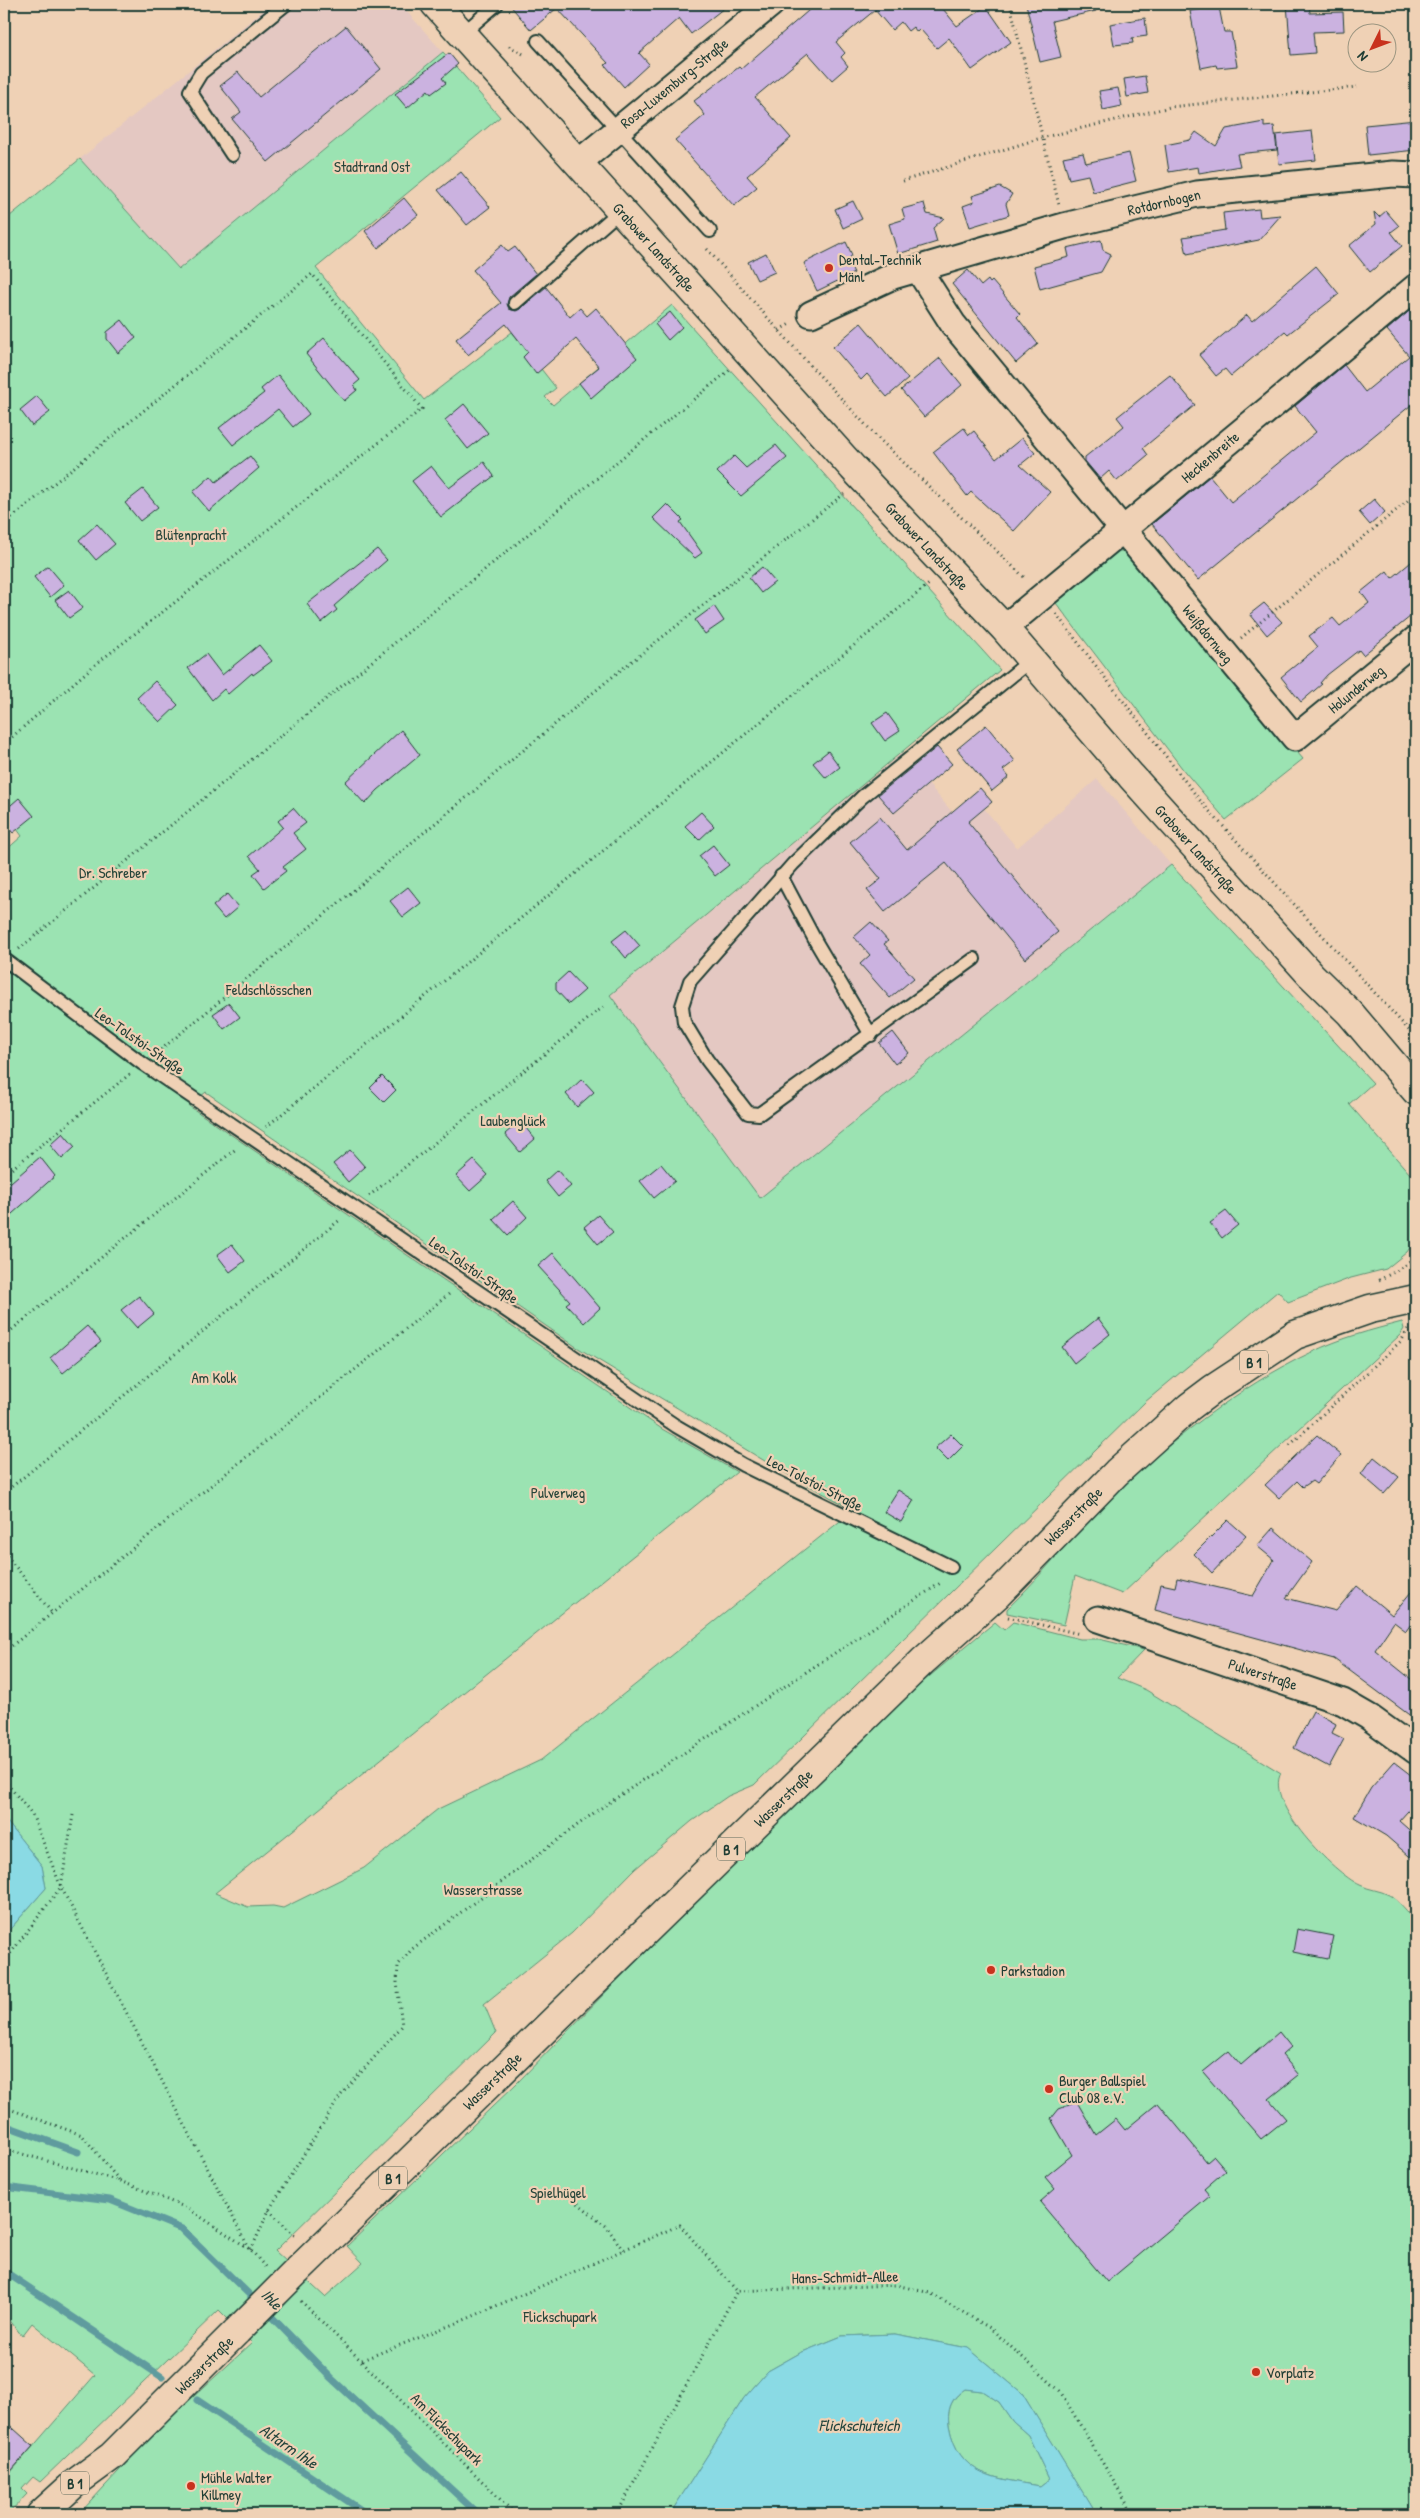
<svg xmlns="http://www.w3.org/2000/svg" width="1420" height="2518" font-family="'Patrick Hand',sans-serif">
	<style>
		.built { fill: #e4c8c2 }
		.green { fill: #9be3b2; stroke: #5d9073; fill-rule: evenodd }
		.water { fill: #8adae4; stroke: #5f9b9e; fill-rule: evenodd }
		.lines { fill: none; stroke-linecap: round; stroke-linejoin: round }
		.stream { stroke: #5f9b9e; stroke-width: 7 }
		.building { fill: #cbb2e0; stroke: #1f3d34 }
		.service-casing { stroke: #1f3d34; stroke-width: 16 }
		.minor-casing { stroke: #1f3d34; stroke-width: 29 }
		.secondary-casing { stroke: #1f3d34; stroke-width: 31 }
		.primary-casing { stroke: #1f3d34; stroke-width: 31 }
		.path { stroke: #1f3d34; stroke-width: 3; stroke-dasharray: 1 4; stroke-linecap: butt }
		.service { stroke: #efd1b5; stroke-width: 12 }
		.minor { stroke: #efd1b5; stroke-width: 25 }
		.secondary { stroke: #efd1b5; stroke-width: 28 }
		.primary { stroke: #efd1b5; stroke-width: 28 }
		.primary-bridge-casing { stroke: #1f3d34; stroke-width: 31; stroke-linecap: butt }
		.primary-bridge { stroke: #efd1b5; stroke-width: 28 }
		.poi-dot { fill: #c8321e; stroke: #efd1b5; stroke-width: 2 }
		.labels { text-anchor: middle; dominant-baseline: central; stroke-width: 4.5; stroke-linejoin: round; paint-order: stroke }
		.shield { fill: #efd1b5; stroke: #5d695b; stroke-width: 1 }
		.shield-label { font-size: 14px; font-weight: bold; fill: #1f3d34 }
		.street-label { font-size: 15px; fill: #1f3d34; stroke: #efd1b5 }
		.park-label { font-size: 15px; fill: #25453a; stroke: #efd1b5 }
		.poi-label { font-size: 15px; fill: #1f3d34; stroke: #efd1b5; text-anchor: start }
		.water-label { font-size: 16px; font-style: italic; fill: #24453d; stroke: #efd1b5 }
	</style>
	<rect width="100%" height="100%" fill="#efd1b5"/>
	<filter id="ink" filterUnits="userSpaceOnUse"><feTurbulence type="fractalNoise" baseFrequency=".02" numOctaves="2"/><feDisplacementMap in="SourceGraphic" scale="10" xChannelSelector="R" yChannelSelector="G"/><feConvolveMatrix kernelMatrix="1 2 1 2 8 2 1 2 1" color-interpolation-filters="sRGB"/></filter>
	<g filter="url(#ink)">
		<g class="built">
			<path d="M271,4H400L443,52L179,269L80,159Z"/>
			<path d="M902,753L952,812L973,795L1017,848L1097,779L1171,865L760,1198L610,995Z"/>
		</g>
		<g class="green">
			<path d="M443,52L500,117L316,268L424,400L512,332L556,388L545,397L553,405L672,305L1000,670L610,995L760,1198L1171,865L1373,1083L1349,1104L1410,1174L1416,1168V1239L1407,1252L1386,1269L1351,1278L1288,1302L1278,1291L1145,1402L754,1785L728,1796L692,1821L635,1869L572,1933L484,2004L496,2033L275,2251L325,2297L363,2263L347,2246L516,2084L698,1898L896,1704L995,1622L1004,1630L1013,1622L1080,1639H1099L1144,1650L1117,1678L1146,1690L1281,1773C1264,1803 1334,1873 1360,1885C1369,1890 1380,1890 1389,1895C1399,1900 1408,1913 1416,1921V2514H1096L1022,2393L968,2348L895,2334L842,2336L800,2353L768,2371L744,2398L670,2514H79L157,2430L252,2343L219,2310L40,2482L33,2477L22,2489L27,2494L8,2514H4V2480L95,2375L32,2323L22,2336L4,2313V1936L46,1888L42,1866L4,1818V852L22,836L4,811V221L80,159L179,269ZM206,1092L575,1346L778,1469L854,1510L541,1760L438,1809L364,1868L283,1908L273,1906L248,1907L215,1893L737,1472L662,1429L189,1106Z"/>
			<path d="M1114,551H1127L1303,759L1226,820L1185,772L1056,603Z"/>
			<path d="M1402,1322L1404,1329L1400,1335L1122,1594L1075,1576L1064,1625L1007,1613V1609C1042,1576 1070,1537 1105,1503C1160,1448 1241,1385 1312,1352C1341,1338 1371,1330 1402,1322Z"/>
			<path d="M965,2389L982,2391L999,2402L1013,2422L1028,2435L1049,2479L1040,2486C996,2478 958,2477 949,2425C947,2409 951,2399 965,2389Z"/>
		</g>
		<g class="water">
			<path d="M4,1818L42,1866L46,1888L4,1936Z"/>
			<path d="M895,2334L968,2348L1022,2393L1096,2514H670L744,2398L768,2371L800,2353L842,2336ZM965,2389L982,2391L999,2402L1013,2422L1028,2435L1049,2479L1040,2486C996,2478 958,2477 949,2425C947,2409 951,2398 965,2389Z"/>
		</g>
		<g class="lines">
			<g class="stream">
				<path d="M4,2125L78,2152"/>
				<path d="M4,2187L110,2200L182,2229L257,2302"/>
				<path d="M4,2271L162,2377"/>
				<path d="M265,2310L331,2378L478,2514"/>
				<path d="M197,2400L367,2514"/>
			</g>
		</g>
		<g class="building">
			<path d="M509,4H729L691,34L679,18L639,53L649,64L624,87L605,65L608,63L557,8L531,30Z"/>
			<path d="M816,4H939L957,26L986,6L1011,42L972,70L949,38L937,48L920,29L917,32L913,27L908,31L901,22L892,30L875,10L836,42L845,53L841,57L848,66L832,80L808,53L755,97L791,138L747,176L757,187L734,206L675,140L705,115L694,101L739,67L741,69Z"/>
			<path d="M1026,4H1095L1096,11L1052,21L1061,57L1040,62Z"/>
			<path d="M1287,4H1309L1310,13L1343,12L1344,31L1313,32L1315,53L1291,55Z"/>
			<path d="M1219,7L1224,32H1231L1237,66L1217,68L1216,65L1201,68L1190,11Z"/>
			<path d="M1145,18L1147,36L1132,38L1133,43L1114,45L1110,24Z"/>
			<path d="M346,26L381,69L268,162L232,119L241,112L220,86L238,72L259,97Z"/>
			<path d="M449,53L458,64L442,78L446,83L431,94L428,90L407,108L395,94Z"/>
			<path d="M1145,76L1148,93L1127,97L1124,79Z"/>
			<path d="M1118,88L1122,106L1103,110L1099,91Z"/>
			<path d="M1416,120V150L1368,155L1365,125Z"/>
			<path d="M1264,122V127L1274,126L1277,150L1237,154L1240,166L1199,173L1198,167L1169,172L1165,145L1190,140L1196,132L1216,146L1226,129Z"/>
			<path d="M1312,131L1316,160L1279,164L1276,135Z"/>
			<path d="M1083,153L1086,163L1129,153L1136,181L1093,192L1088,175L1069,179L1063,157Z"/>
			<path d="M461,172L490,207L467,225L438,190Z"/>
			<path d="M1000,187L1012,194L1006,204L1009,215L970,227L963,206L974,202L972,196Z"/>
			<path d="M404,198L418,215L378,248L365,231Z"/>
			<path d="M853,201L862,219L843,228L835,209Z"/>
			<path d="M924,203L927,214L944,218L933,228L937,242L898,254L889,224L905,219L902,209Z"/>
			<path d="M1259,209L1260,217L1281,215L1259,240L1187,254L1183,237L1225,230L1223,213Z"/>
			<path d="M1386,211L1399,226L1391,232L1402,246L1370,272L1349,246L1376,224L1374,212L1379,217Z"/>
			<path d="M1101,240L1103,250L1111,254L1101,272L1040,289L1034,266L1069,257L1067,248Z"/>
			<path d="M846,242L852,255L848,260L854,273L817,291L804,263Z"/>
			<path d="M502,245L508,252L515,247L536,274L509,297L507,304L509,309L516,311L520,309L546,287L570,317L580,308L587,316L596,308L637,358L591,398L579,383L599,367L576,339L536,374L523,357L528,352L506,324L468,355L456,339L501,303L473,270Z"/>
			<path d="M766,253L775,272L757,280L748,262Z"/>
			<path d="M1316,266L1339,294L1288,334L1285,331L1231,376L1225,369L1216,376L1199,355L1247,315L1252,321Z"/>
			<path d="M968,270L981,286L988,280L990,283L992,281L1020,314L1017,317L1038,344L1016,363L952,284Z"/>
			<path d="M1416,305V401L1198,580L1152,524L1210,476L1231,502L1316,432L1295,406L1344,365L1365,392L1409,356L1387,330Z"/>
			<path d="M670,312L682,327L668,340L655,324Z"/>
			<path d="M122,320L136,338L118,353L107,339V332Z"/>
			<path d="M861,323L908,379L887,397L867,374L861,380L833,347Z"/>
			<path d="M324,338L360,380L354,385L357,390L344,401L306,354Z"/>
			<path d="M940,358L962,385L924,417L901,390Z"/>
			<path d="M278,375L309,414L293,427L278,409L233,445L219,428L264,393L261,389Z"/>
			<path d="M1170,375L1195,405L1143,448L1148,455L1117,481L1109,471L1100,479L1085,461V457L1124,426L1117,417Z"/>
			<path d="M37,396L50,412L32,426L20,410Z"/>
			<path d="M464,404L488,433L468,449L445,420Z"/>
			<path d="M964,428L969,435L974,431L996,459L1022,438L1035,453L1020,465L1050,492L1014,531L971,492L967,496L933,452Z"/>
			<path d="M776,445L787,458L741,496L717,472L734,456L746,468Z"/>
			<path d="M250,456L259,468L209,511L193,492L211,476L216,482Z"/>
			<path d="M484,462L494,476L441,517L412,481L431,466L449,488Z"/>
			<path d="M143,489L158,507L140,521L125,503Z"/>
			<path d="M1374,499L1385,512L1370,525L1359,512Z"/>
			<path d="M667,504L683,520L680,522L702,553L695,558L653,518Z"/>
			<path d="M97,524L115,544L96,560L79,540Z"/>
			<path d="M377,549L387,560L334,606L337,610L321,623L307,604Z"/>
			<path d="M1416,558V612L1363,655L1359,650L1327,675L1320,683L1322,684L1301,702L1281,677L1318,647L1309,636L1333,618L1340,626L1369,603L1361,592L1387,571L1392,578Z"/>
			<path d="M48,566L64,585L50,597L34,577Z"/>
			<path d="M762,567L775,582L761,593L749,578Z"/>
			<path d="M69,590L83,608L69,618L55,600Z"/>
			<path d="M1264,603L1282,622L1267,635L1250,614Z"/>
			<path d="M714,606L724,621L705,634L695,620Z"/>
			<path d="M259,645L272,661L253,675L252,673L228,694L224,689L212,700L188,668L206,654L222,675Z"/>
			<path d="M155,681L178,705L160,722L137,698Z"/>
			<path d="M887,713L900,731L885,741L872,723Z"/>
			<path d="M986,725L1015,761L1003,770L1009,777L992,791L957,749Z"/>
			<path d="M401,730L420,755L378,790L365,804L345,782Z"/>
			<path d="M937,747L952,764L894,813L878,795Z"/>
			<path d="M828,751L840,767L826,778L813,763Z"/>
			<path d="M980,788L992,802L968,822L1058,932L1025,959L946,863L885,912L867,890L881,879L850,842L880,817L907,850Z"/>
			<path d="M19,798L34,816L13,833L4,823V811Z"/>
			<path d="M293,808L306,823L293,833L306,849L283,867L286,871L264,888L253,874L260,869L249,856L283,827L278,821Z"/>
			<path d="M701,812L714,826L699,840L685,826Z"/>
			<path d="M713,845L729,865L715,876L699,856Z"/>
			<path d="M408,887L421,903L403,917L390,901Z"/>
			<path d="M227,894L238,907L224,919L213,906Z"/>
			<path d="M871,922L888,941L884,944L914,978L890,998L860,964L870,955L854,937Z"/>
			<path d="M626,930L640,946L626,958L612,941Z"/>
			<path d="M568,972L585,990L569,1004L556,990V983Z"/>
			<path d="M229,1003L240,1017L224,1029L213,1014Z"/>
			<path d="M893,1032L909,1053L895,1064L879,1043Z"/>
			<path d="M382,1076L396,1090L384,1102L370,1088Z"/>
			<path d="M582,1079L594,1092L577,1107L566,1094Z"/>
			<path d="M520,1121L535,1139L520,1152L505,1134Z"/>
			<path d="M63,1133L75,1147L62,1159L50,1145Z"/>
			<path d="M350,1150L365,1167L348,1182L333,1164Z"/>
			<path d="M40,1157L55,1176L4,1221V1188Z"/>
			<path d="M474,1160L488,1175L470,1191L456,1176Z"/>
			<path d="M661,1164L675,1181L654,1198L640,1181Z"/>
			<path d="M557,1170L571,1186L558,1197L545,1181Z"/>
			<path d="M513,1201L527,1217L508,1235L493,1219Z"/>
			<path d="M1226,1211L1238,1225L1222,1238L1210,1223Z"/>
			<path d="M598,1215L613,1232L598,1244L584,1227Z"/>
			<path d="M232,1244L245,1261L230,1272L217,1255Z"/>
			<path d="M553,1253L600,1308L584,1323L566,1304L570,1301L538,1266Z"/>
			<path d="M139,1296L154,1314L137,1328L121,1310Z"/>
			<path d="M1098,1318L1110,1334L1074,1363L1062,1347Z"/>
			<path d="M87,1326L101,1342L63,1373L50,1358Z"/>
			<path d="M951,1434L963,1446L948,1461L935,1448Z"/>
			<path d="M1317,1435L1341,1455L1316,1484L1312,1481L1303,1487L1297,1481L1279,1498L1265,1485Z"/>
			<path d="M1374,1457L1399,1477L1384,1494L1361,1474Z"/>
			<path d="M898,1490L914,1500L901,1522L884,1512Z"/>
			<path d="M1228,1520L1246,1536L1212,1573L1194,1554Z"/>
			<path d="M1273,1528L1312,1562L1286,1598L1336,1611L1357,1586L1392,1615L1416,1586V1617L1406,1631L1394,1622L1375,1650L1416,1683V1720L1334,1659L1155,1610L1161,1584L1175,1587L1177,1578L1253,1596L1274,1560L1257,1546Z"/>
			<path d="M1313,1711L1336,1724L1332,1733L1344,1739L1329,1767L1294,1748Z"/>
			<path d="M1394,1762L1416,1779V1802L1399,1821L1416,1836V1862L1386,1836L1354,1817L1371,1788Z"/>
			<path d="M1297,1929L1333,1936L1328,1959L1293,1952Z"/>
			<path d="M1279,2032L1291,2047L1282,2055L1299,2075L1269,2099L1286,2119L1261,2139L1203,2072L1229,2051L1241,2065Z"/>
			<path d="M1077,2102L1096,2135L1116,2119L1125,2130L1158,2103L1207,2162L1214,2156L1226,2170L1204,2189L1210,2196L1107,2282L1040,2202L1055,2189L1045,2177L1072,2155L1051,2119L1059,2109Z"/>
			<path d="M4,2420L33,2446L4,2479Z"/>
		</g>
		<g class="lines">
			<defs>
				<g id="service">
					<path d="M462,34L497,4"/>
					<path d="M538,41L710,231"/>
					<path d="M232,155L190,91L201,73L286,4"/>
					<path d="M515,303L621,210"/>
					<path d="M781,876L816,942L871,1035"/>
					<path d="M4,959L143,1064L676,1426L743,1465L951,1567"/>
					<path d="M974,959L759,1114L748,1113L707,1060L684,1022L682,1006L690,981L793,864L862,797L1031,660"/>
				</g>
				<g id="minor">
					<path d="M578,163L771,4"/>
					<path d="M918,269L953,324L1295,738L1416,639"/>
					<path d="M811,314L893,276L1064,226L1197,194L1393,174L1416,175"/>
					<path d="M1004,628L1416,287"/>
					<path d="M1098,1619L1343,1702L1369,1717L1416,1751"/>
				</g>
				<path id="secondary" d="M435,4L853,468L1004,628L1131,776L1311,975L1350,1013L1416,1091"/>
				<g id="primary">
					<path d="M297,2271L923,1661L997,1595L1117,1472L1189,1407L1213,1389L1295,1335L1370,1309L1416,1299"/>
					<path d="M41,2514L75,2483L112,2456L237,2331"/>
				</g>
			</defs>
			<use href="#service" class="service-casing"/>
			<use href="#minor" class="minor-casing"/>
			<use href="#secondary" class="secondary-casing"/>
			<use href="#primary" class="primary-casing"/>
			<g class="path">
				<path d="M1010,4L1059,205"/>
				<path d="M509,46L525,55"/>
				<path d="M903,181L1041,138L1170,107L1357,87"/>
				<path d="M707,249L807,362L878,438L1026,579"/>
				<path d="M779,330L790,324"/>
				<path d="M4,524L312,274L422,409L91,668L4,744"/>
				<path d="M1056,614L1202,803L1416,1038"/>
				<path d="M1241,638L1416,494"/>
				<path d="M19,949L731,369"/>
				<path d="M157,1053L617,673L844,494"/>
				<path d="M266,1127L929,584"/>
				<path d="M4,1175L130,1074"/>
				<path d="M369,1196L603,1007"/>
				<path d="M1379,1280L1398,1270L1416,1256"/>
				<path d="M4,1336L237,1148"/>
				<path d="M1290,1445L1402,1340L1409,1327"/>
				<path d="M4,1493L341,1219"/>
				<path d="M4,1552L52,1613"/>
				<path d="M1008,1617L1080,1634"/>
				<path d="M4,1652L449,1294"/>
				<path d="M4,1780L32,1814L61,1887L4,1962"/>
				<path d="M73,1815L61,1887L250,2250"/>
				<path d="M4,2107L82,2135L119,2180"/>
				<path d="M4,2149L120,2181L187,2208L251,2250L266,2268"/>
				<path d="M574,2200L606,2226L623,2250"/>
				<path d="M269,2210L297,2238"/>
				<path d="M251,2250L269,2210L341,2095L402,2026L397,1982L398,1965L412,1949L595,1812L942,1582"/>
				<path d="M301,2301L515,2514"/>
				<path d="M362,2360L469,2318L680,2225L737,2291"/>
				<path d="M617,2514L737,2291L896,2285L930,2293L990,2328L1060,2391L1133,2514"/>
			</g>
			<use href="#service" class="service"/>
			<use href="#minor" class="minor"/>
			<use href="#secondary" class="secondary"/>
			<use href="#primary" class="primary"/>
			<defs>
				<path id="primary-bridge" d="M237,2331L297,2271"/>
			</defs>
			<use href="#primary-bridge" class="primary-bridge-casing"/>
			<use href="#primary-bridge" class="primary-bridge"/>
		</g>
	</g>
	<g class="poi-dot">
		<circle cx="829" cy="268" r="5"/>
		<circle cx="991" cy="1970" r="5"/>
		<circle cx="1049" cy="2089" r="5"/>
		<circle cx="1256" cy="2372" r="5"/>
		<circle cx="191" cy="2486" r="5"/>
	</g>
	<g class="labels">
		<g class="shield">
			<rect x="1240" y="1350.5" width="28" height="23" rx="4"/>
			<rect x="717" y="1837.5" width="28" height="23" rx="4"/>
			<rect x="379" y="2166.5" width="28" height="23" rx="4"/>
			<rect x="61" y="2471.5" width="28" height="23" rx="4"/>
		</g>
		<g class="shield-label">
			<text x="1254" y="1362">B 1</text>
			<text x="731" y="1849">B 1</text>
			<text x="393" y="2178">B 1</text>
			<text x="75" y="2483">B 1</text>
		</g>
		<g class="street-label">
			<text transform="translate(674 83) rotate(-39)">Rosa-Luxemburg-Straße</text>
			<text transform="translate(1164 202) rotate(-13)">Rotdornbogen</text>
			<text transform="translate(654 247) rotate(48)">Grabower Landstraße</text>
			<text transform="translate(1210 457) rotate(-40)">Heckenbreite</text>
			<text transform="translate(927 546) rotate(47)">Grabower Landstraße</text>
			<text transform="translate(1208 634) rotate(51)">Weißdornweg</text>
			<text transform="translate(1356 689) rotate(-39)">Holunderweg</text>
			<text transform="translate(1196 849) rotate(48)">Grabower Landstraße</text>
			<text transform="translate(140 1041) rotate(35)">Leo-Tolstoi-Straße</text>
			<text transform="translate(474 1270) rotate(35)">Leo-Tolstoi-Straße</text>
			<text transform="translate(815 1483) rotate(27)">Leo-Tolstoi-Straße</text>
			<text transform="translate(1073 1516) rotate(-45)">Wasserstraße</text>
			<text transform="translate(1263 1674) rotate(18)">Pulverstraße</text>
			<text transform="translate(783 1798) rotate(-44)">Wasserstraße</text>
			<text transform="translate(492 2081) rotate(-44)">Wasserstraße</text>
			<text transform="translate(845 2277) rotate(-1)">Hans-Schmidt-Allee</text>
			<text transform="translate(204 2365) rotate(-45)">Wasserstraße</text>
			<text transform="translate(447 2429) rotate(45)">Am Flickschupark</text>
		</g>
		<g class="park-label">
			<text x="372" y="166">Stadtrand Ost</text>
			<text x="191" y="534">Blütenpracht</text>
			<text x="113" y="872">Dr. Schreber</text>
			<text x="269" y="989">Feldschlösschen</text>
			<text x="513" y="1120">Laubenglück</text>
			<text x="214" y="1377">Am Kolk</text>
			<text x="558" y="1492">Pulverweg</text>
			<text x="483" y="1889">Wasserstrasse</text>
			<text x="558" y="2192">Spielhügel</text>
			<text x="560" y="2316">Flickschupark</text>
		</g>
		<g class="poi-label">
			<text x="839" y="259">Dental-Technik<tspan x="839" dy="17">Mänl</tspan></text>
			<text x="1001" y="1970">Parkstadion</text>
			<text x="1059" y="2080">Burger Ballspiel<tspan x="1059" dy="17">Club 08 e.V.</tspan></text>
			<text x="1266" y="2372">Vorplatz</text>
			<text x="201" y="2477">Mühle Walter<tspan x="201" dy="17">Killmey</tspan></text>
		</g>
		<g class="water-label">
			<text transform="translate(272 2299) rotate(45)">Ihle</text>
			<text x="859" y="2425">Flickschuteich</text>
			<text transform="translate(289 2446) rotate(34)">Altarm Ihle</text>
		</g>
	</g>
	<rect width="1420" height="2518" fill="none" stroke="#efd1b5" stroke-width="20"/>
	<rect x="10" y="10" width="1400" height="2498" fill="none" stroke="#1f3d34" stroke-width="2" filter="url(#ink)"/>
	<g transform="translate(1372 48) rotate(228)"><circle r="24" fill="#efd1b5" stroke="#9c9681"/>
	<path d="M0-4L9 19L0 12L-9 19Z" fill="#c8321e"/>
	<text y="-8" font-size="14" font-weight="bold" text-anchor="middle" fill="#1f3d34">N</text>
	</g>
</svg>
